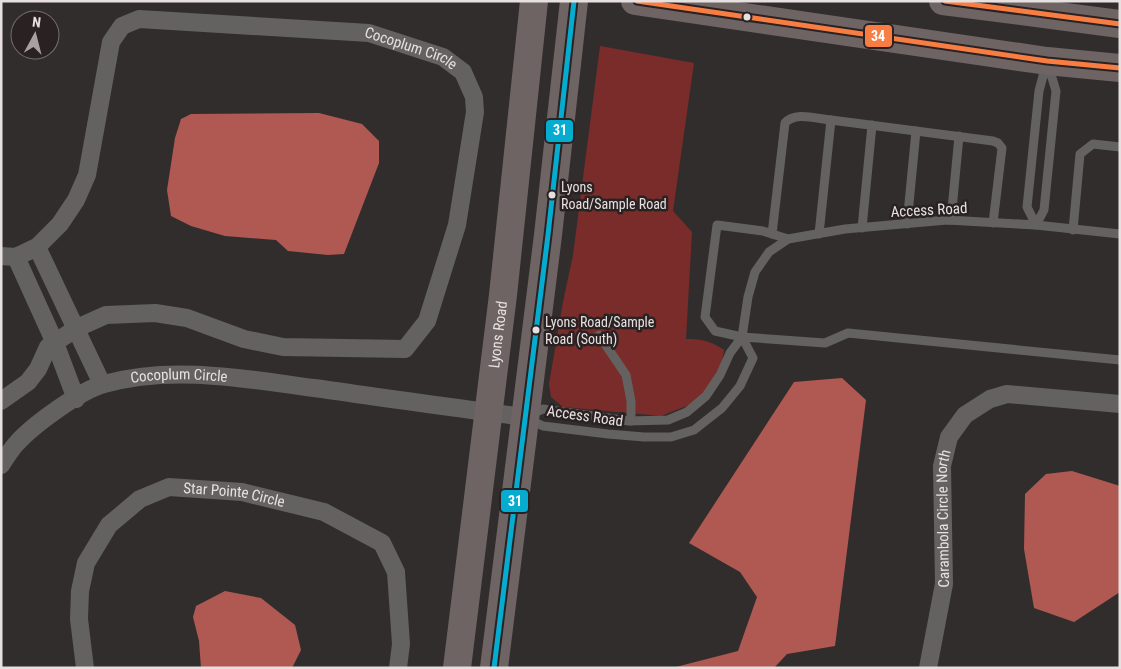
<svg xmlns="http://www.w3.org/2000/svg" width="1121" height="669" font-family="'Roboto Condensed',sans-serif">
	<style>
		.green { fill: #792c2a }
		.water { fill: #b05953 }
		.lines { fill: none; stroke-linecap: round; stroke-linejoin: round }
		.lane { stroke: #646161; stroke-width: 9 }
		.street { stroke: #646161; stroke-width: 18 }
		.primary { stroke: #6e6463; stroke-width: 28 }
		.bus-1-casing { stroke: #2a2222; stroke-width: 9 }
		.bus-2-casing { stroke: #2a2222; stroke-width: 9 }
		.bus-1 { stroke: #06acd0; stroke-width: 5 }
		.bus-2 { stroke: #f77d43; stroke-width: 5 }
		.bus-dot { fill: #e6e1e0; stroke: #2a2222; stroke-width: 2 }
		.labels { text-anchor: middle; dominant-baseline: central; stroke-width: 5; stroke-linejoin: round; paint-order: stroke }
		.bus-label { font-size: 14px; fill: #e6e1e0; stroke: #2a2222; text-anchor: start }
		.street-label { font-size: 15px; fill: #e6e1e0; stroke: #2a2222 }
		.line-badge { stroke: #2a2222; stroke-width: 2 }
		.badge-label { font-size: 14px; text-anchor: middle; font-weight: bold; fill: #fff }
	</style>
	<rect width="100%" height="100%" fill="#322d2d"/>
	<path class="green" d="M600,46L694,63L673,211L692,232L686,339C701,339 711,341 724,350L722,361L708,389L689,405L661,416L563,407L551,397L549,384L563,302L573,255Z"/>
	<g class="water">
		<path d="M319,113L362,124L379,141V163L344,254L328,255L288,251L276,240L225,236L191,226L171,216L167,190L175,138L181,119L191,114Z"/>
		<path d="M842,378L866,400L835,646L787,654L774,668H672L738,651L757,597L740,572L689,543L794,382Z"/>
		<path d="M1072,471L1120,486V592L1074,622L1034,608L1024,549L1025,494L1046,474Z"/>
		<path d="M225,591L261,598L295,625L301,650L292,668H201L199,641L193,617L196,606Z"/>
	</g>
	<g class="lines">
		<g class="lane">
			<path d="M1047,61L1056,91L1044,210L1036,225L1027,207L1039,91Z"/>
			<path d="M951,220L959,136"/>
			<path d="M907,224L916,131"/>
			<path d="M862,228L872,125"/>
			<path d="M1073,230L1080,154L1093,144L1120,147"/>
			<path d="M772,234L785,123C795,111 817,119 831,120"/>
			<path d="M819,234L831,120L993,141L998,143L1002,148L993,223"/>
			<path d="M788,239L763,231L717,225L705,317L715,331L742,337L825,343L848,333L1120,360"/>
			<path d="M599,335L626,375L631,401V421"/>
			<path d="M742,337L753,358L740,386L722,408L694,430L671,437H644L608,434L543,426L524,417L543,409L629,421L668,420L687,412L706,396L720,375L730,353L742,337L748,297L755,272L769,252L788,239L845,229L947,220L1036,225L1120,234"/>
		</g>
		<g class="street">
			<path d="M37,247L102,384"/>
			<path id="s1" d="M1,256L16,257L37,247L60,224L76,200L87,175L111,42L122,26L139,19L369,33L443,57L463,72L474,97L475,112L457,225L427,321L405,349L283,347L244,339L187,318L155,313L106,315L77,328L48,347L38,369L28,382L1,401"/>
			<path d="M16,257L55,343L76,399"/>
			<path id="s2" d="M1,465C6,458 11,449 17,443C33,425 81,390 104,384C175,364 251,380 322,389C389,399 457,408 524,417"/>
			<path id="s3" d="M85,668L79,619L80,591L86,563L109,525L140,499L169,487L242,492L324,512L382,543L396,572L401,644L398,668"/>
			<path id="s4" d="M928,668L944,584L942,466L949,437L965,415L990,399L1007,394L1120,404"/>
		</g>
		<g class="primary">
			<path d="M635,1L1047,61L1120,68"/>
			<path d="M943,1L1120,24"/>
			<path id="s5" d="M457,668L503,295L534,1"/>
			<path d="M494,668L548,235L574,1"/>
		</g>
		<defs>
			<path id="bus-1" d="M494,668L548,235L574,1"/>
			<g id="bus-2">
				<path d="M637,1L1047,61L1120,68"/>
				<path d="M945,1L1120,24"/>
			</g>
		</defs>
		<use href="#bus-1" class="bus-1-casing"/>
		<use href="#bus-2" class="bus-2-casing"/>
		<use href="#bus-1" class="bus-1"/>
		<use href="#bus-2" class="bus-2"/>
	</g>
	<g class="bus-dot">
		<circle cx="747" cy="17" r="4.5"/>
		<circle cx="552" cy="195" r="4.5"/>
		<circle cx="536" cy="330" r="4.5"/>
	</g>
	<g class="labels">
		<g class="bus-label">
			<text x="561" y="187">Lyons<tspan x="561" dy="17">Road/Sample Road</tspan></text>
			<text x="545" y="322">Lyons Road/Sample<tspan x="545" dy="17">Road (South)</tspan></text>
		</g>
		<g class="street-label">
			<text stroke="none"><textPath href="#s1" startOffset="575">Cocoplum Circle</textPath></text>
			<text transform="translate(929 210) rotate(-3)">Access Road</text>
			<text stroke="none"><textPath href="#s5" startOffset="336">Lyons Road</textPath></text>
			<text stroke="none"><textPath href="#s2" startOffset="209">Cocoplum Circle</textPath></text>
			<text transform="translate(585 416) rotate(8)">Access Road</text>
			<text stroke="none"><textPath href="#s3" startOffset="288">Star Pointe Circle</textPath></text>
			<text stroke="none"><textPath href="#s4" startOffset="151">Carambola Circle North</textPath></text>
		</g>
	</g>
	<g class="line-badge">
		<rect x="864" y="24" width="29" height="24" rx="5" fill="#f77d43"/>
		<rect x="545" y="119" width="29" height="24" rx="5" fill="#06acd0"/>
		<rect x="500" y="489" width="29" height="24" rx="5" fill="#06acd0"/>
	</g>
	<g class="badge-label">
		<text x="878" y="41">34</text>
		<text x="560" y="135">31</text>
		<text x="515" y="506">31</text>
	</g>
	<rect width="1121" height="669" fill="none" stroke="#e6e1e0" stroke-width="5"/>
	<g transform="translate(35 35) rotate(7)"><circle r="24" fill="#2a2222" stroke="#756e6e"/>
	<path d="M0-4L9 19L0 12L-9 19Z" fill="#a7a2a1"/>
	<text y="-8" font-size="14" font-weight="bold" text-anchor="middle" fill="#e6e1e0">N</text>
	</g>
</svg>
